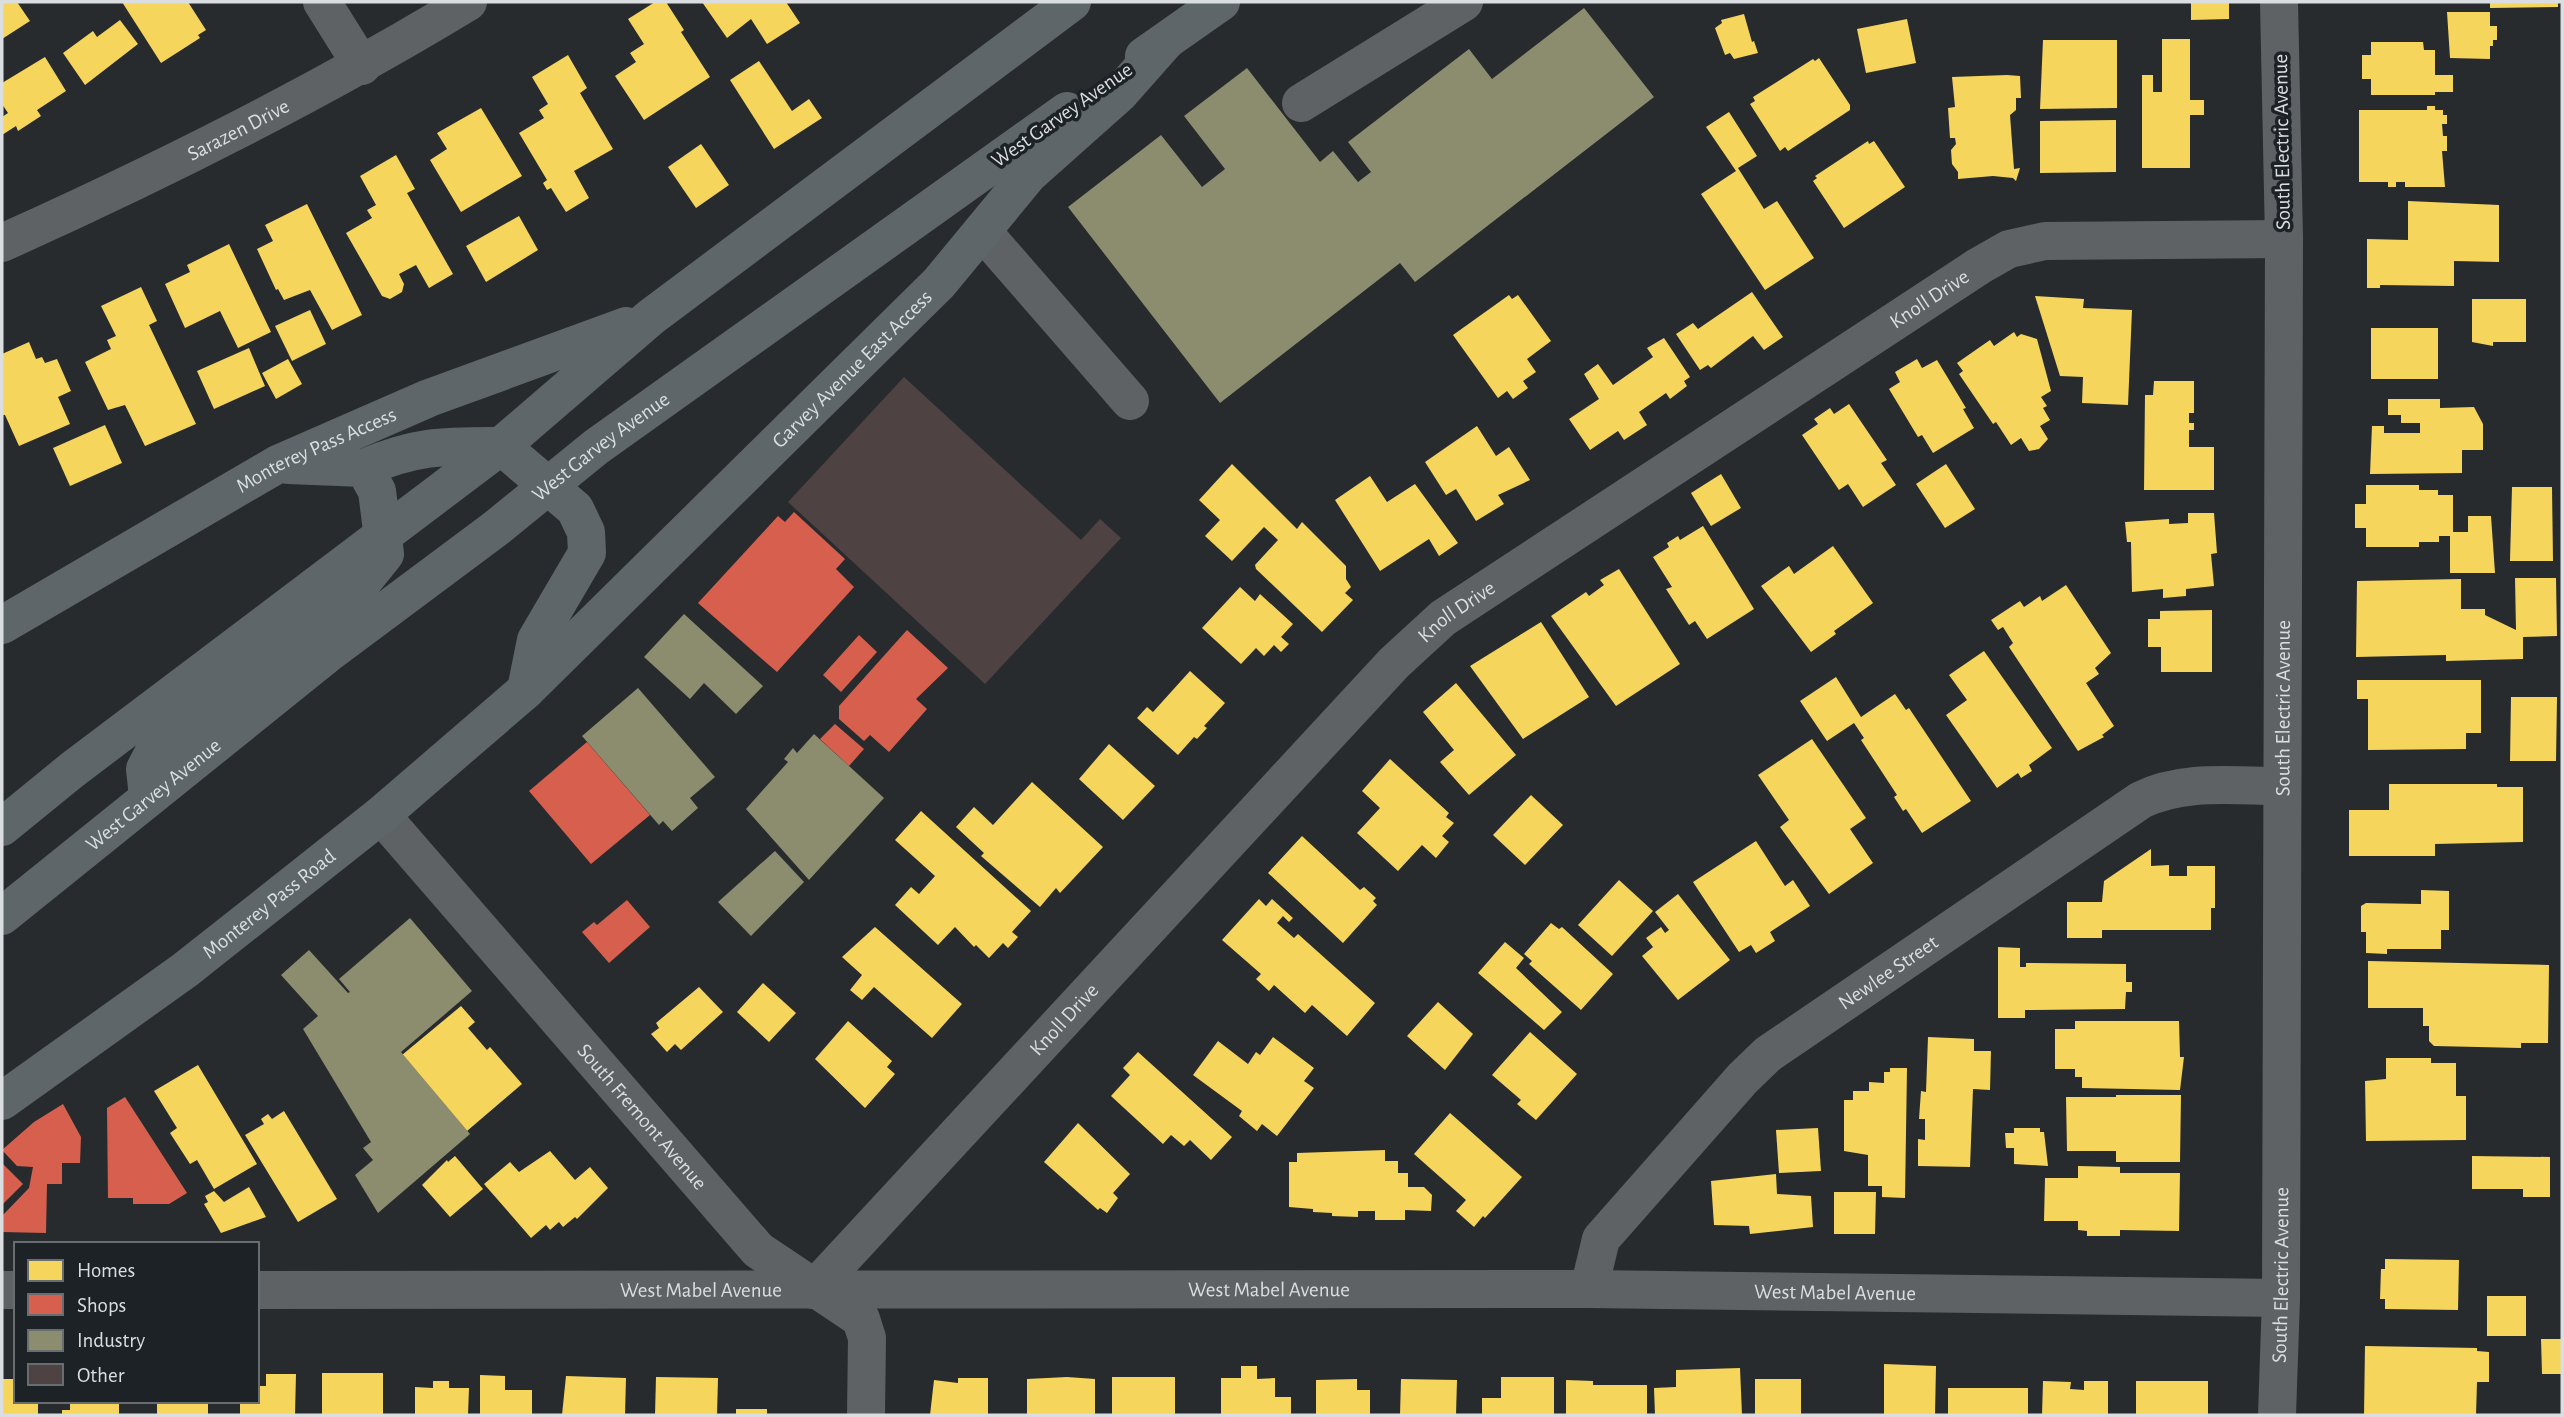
<svg xmlns="http://www.w3.org/2000/svg" width="2564" height="1417" font-family="'Alegreya Sans',sans-serif">
	<style>
		.homes { fill: #f6d55c }
		.shops { fill: #d6604d }
		.industry { fill: #8c8c6e }
		.building { fill: #4e4243 }
		.lines { fill: none; stroke-linecap: round; stroke-linejoin: round }
		.minor { stroke: #5f6264; stroke-width: 38 }
		.major { stroke: #5e666a; stroke-width: 38 }
		.labels { text-anchor: middle; dominant-baseline: central; stroke-width: 7; stroke-linejoin: round; paint-order: stroke }
		.street-label { font-size: 21px; fill: #dadee1; stroke: #1c2226 }
	</style>
	<rect width="100%" height="100%" fill="#282b2e"/>
	<g class="homes">
		<path d="M2,2H17L30,21L2,39Z"/>
		<path d="M122,2H188L206,30L198,35L200,38L161,63Z"/>
		<path d="M655,2H666L684,30L681,32L710,77L644,120L615,76L636,62L630,53L644,44L628,19Z"/>
		<path d="M702,2H786L800,23L767,44L751,19L727,38Z"/>
		<path d="M2191,2H2229V19L2191,20Z"/>
		<path d="M2490,2H2558V7L2490,8Z"/>
		<path d="M2447,12H2490V26H2497V40H2493V46H2490V59L2450,58Z"/>
		<path d="M1744,14L1752,42L1754,41L1758,53L1734,59L1730,53L1725,55L1715,28L1722,23L1721,20Z"/>
		<path d="M1907,19L1916,63L1866,73L1857,29Z"/>
		<path d="M120,20L138,44L85,85L63,53L93,31L97,37Z"/>
		<path d="M2162,39H2190V100H2204V115H2190V168H2142V75H2153V92H2162Z"/>
		<path d="M2043,40H2117V108L2040,109Z"/>
		<path d="M2371,42H2423L2424,50H2435V75H2453V92H2435V95H2371V79H2362V55H2371Z"/>
		<path d="M568,55L587,88L580,93L613,149L574,171L589,198L566,212L551,188L547,190L543,183L547,180L519,133L544,118L539,110L548,104L532,77Z"/>
		<path d="M45,57L66,91L37,110L41,116L18,131L16,126L2,135V117L8,113L2,104V83Z"/>
		<path d="M1819,58L1850,105V110L1788,151L1785,147L1780,151L1750,104L1755,101L1753,97L1813,59L1815,61Z"/>
		<path d="M759,61L792,111L809,99L822,118L774,149L730,80Z"/>
		<path d="M2007,75L2020,76L2021,98H2016V110L2010,115L2014,169L2020,168L2016,181L2013,178L1993,176L1958,179V172L1952,164L1951,150L1956,144L1955,138H1950L1948,108L1955,107L1952,77Z"/>
		<path d="M2427,106H2435V110H2443V115H2447V124H2442L2443,136H2447V151H2442L2445,187H2405V182H2396V187H2388V182H2359V110H2427Z"/>
		<path d="M481,108L522,176L461,212L430,160L447,149L437,133Z"/>
		<path d="M1729,112L1757,156L1738,168L1764,209L1777,201L1814,258L1765,290L1701,194L1736,171L1706,127Z"/>
		<path d="M2116,120V172L2040,173V121Z"/>
		<path d="M1868,141L1869,144L1874,141L1905,187L1844,228L1813,181L1817,178L1815,176Z"/>
		<path d="M701,144L729,185L696,208L668,167Z"/>
		<path d="M396,155L415,189L407,193L453,274L429,288L416,265L399,274L404,284L402,292L390,299L382,296L346,233L372,218L367,210L376,205L360,176Z"/>
		<path d="M2408,201L2499,205V262L2454,261V286L2380,285V288H2367V239L2408,240Z"/>
		<path d="M307,204L362,315L332,330L310,290L284,300L278,289L276,290L257,249L273,241L265,225Z"/>
		<path d="M519,216L538,250L486,282L466,246Z"/>
		<path d="M229,244L271,332L238,348L220,311L185,328L165,284L190,272L187,265Z"/>
		<path d="M141,287L157,321L149,325L196,424L145,446L125,405L108,410L85,362L111,349L107,340L116,336L101,306Z"/>
		<path d="M1752,292L1783,337L1764,350L1753,336L1711,368L1708,365L1700,370L1676,334L1693,323L1698,329Z"/>
		<path d="M1509,295L1512,299L1518,295L1551,341L1527,359L1536,372L1523,381L1528,388L1513,399L1507,391L1498,398L1453,335Z"/>
		<path d="M2035,296L2084,299L2083,308L2132,310L2128,405L2082,403L2083,377L2060,376Z"/>
		<path d="M2472,299H2526V342H2493V346L2472,342Z"/>
		<path d="M310,310L326,344L292,361L275,326Z"/>
		<rect x="2371" y="328" width="67" height="51"/>
		<path d="M2014,332L2017,337L2021,334L2037,339L2051,391L2041,397L2047,406L2043,408L2050,420L2040,426L2048,439L2039,449L2029,451L2021,438L2011,445L1996,422L1993,424L1959,374L1963,371L1957,363L1990,340L1994,346Z"/>
		<path d="M1664,338L1690,377L1684,381L1687,386L1670,399L1666,393L1639,412L1647,425L1624,440L1618,431L1590,450L1569,419L1599,399L1584,374L1598,364L1613,385L1653,357L1647,348Z"/>
		<path d="M29,342L36,359L42,357L45,363L57,359L71,391L58,397L70,424L19,446L5,415H2V354Z"/>
		<path d="M249,348L265,386L214,409L197,371Z"/>
		<path d="M288,359L302,384L276,399L262,373Z"/>
		<path d="M1917,359L1922,368L1937,360L1966,408L1963,409L1974,428L1933,453L1922,435L1918,437L1889,389L1900,382L1895,372Z"/>
		<path d="M2154,381H2194V413H2189V423H2194V430H2189V447H2214V490H2144L2145,395H2153Z"/>
		<path d="M2388,399H2440V408L2474,407L2483,424V450H2462V473L2370,474L2372,426H2384V433H2420V423H2401V415H2388Z"/>
		<path d="M1849,404L1887,460L1881,463L1896,485L1863,507L1848,484L1839,490L1802,435L1818,424L1814,419L1830,408L1834,414Z"/>
		<path d="M105,425L122,463L70,486L53,448Z"/>
		<path d="M1477,426L1496,456L1509,447L1530,480L1498,495L1504,504L1476,521L1456,489L1446,495L1425,462Z"/>
		<path d="M1232,464L1297,529L1302,522L1346,566V579L1351,587L1345,593L1353,600L1322,632L1256,569L1255,565L1278,540L1264,527L1232,561L1205,536L1220,520L1199,500Z"/>
		<path d="M1946,464L1975,509L1945,528L1916,484Z"/>
		<path d="M1721,474L1741,508L1711,526L1691,493Z"/>
		<path d="M1370,476L1387,502L1415,484L1458,543L1439,556L1429,539L1380,571L1335,500Z"/>
		<path d="M2366,485H2419V490H2438V495H2453V532H2468V516H2491L2495,573H2450V536H2439V542H2419V547H2366V528H2355V504H2366Z"/>
		<path d="M2512,487H2552L2553,561H2510Z"/>
		<path d="M2188,513H2214L2217,553L2211,554L2214,586L2186,589V596L2163,598V589L2132,592L2131,542H2127L2125,522L2169,519V524L2188,523Z"/>
		<path d="M1703,526L1754,609L1707,639L1695,621L1689,625L1666,589L1672,587L1653,557L1669,547L1667,543L1678,536L1680,540Z"/>
		<path d="M1833,546L1873,603L1834,631L1836,634L1811,652L1761,586L1789,566L1794,574Z"/>
		<path d="M1619,569L1680,664L1616,706L1551,616L1586,592L1589,596L1604,585L1600,580Z"/>
		<path d="M2515,578H2556L2557,636L2523,637V659L2446,661V655L2356,657L2357,581L2461,579V609H2485V615L2516,630Z"/>
		<path d="M2066,585L2111,653L2095,668L2099,674L2086,683L2114,726L2102,735L2104,737L2078,751L2009,647L2013,643L2003,627L1998,630L1991,620L2020,601L2024,607L2040,596L2042,601Z"/>
		<path d="M1240,587L1255,601L1260,594L1293,624L1281,637L1289,644L1281,652L1274,645L1264,656L1256,648L1241,664L1202,628Z"/>
		<path d="M2212,610V672H2161V647H2148V619H2160V611Z"/>
		<path d="M1541,622L1589,697L1523,739L1470,666Z"/>
		<path d="M1984,651L2052,748L2029,765L2032,771L2021,778L2018,773L1997,788L1946,715L1967,700L1949,675Z"/>
		<path d="M1190,671L1225,703L1204,726L1207,728L1197,739L1194,737L1178,755L1137,718L1147,707L1153,712Z"/>
		<path d="M1836,677L1861,717L1895,694L1906,710L1909,708L1971,801L1922,833L1906,809L1903,811L1894,797L1897,795L1861,740L1864,738L1854,723L1827,741L1800,701Z"/>
		<path d="M2357,680H2481V733H2466V749L2368,750V699H2357Z"/>
		<path d="M1456,683L1516,755L1469,795L1440,762L1454,750L1423,712Z"/>
		<path d="M2511,697H2557L2556,761H2510Z"/>
		<path d="M1812,739L1866,818L1850,829L1873,863L1829,894L1780,827L1789,820L1758,775Z"/>
		<path d="M1109,744L1155,786L1123,820L1079,779Z"/>
		<path d="M1390,759L1449,813L1446,817L1454,823L1442,836L1449,842L1436,858L1422,845L1398,871L1357,833L1380,808L1362,791Z"/>
		<path d="M1032,782L1103,847L1060,893L1056,888L1040,907L981,856L984,853L956,827L974,807L993,825Z"/>
		<path d="M2389,784H2497V787H2523V842L2435,844V856H2349V810H2389Z"/>
		<path d="M1531,795L1563,825L1525,865L1493,835Z"/>
		<path d="M921,811L1031,911L1012,932L1018,937L1008,948L1003,943L989,958L976,945L974,947L955,927L938,945L895,905L911,887L919,894L935,876L895,840Z"/>
		<path d="M1302,836L1360,890L1364,887L1376,898L1373,901L1377,905L1343,943L1268,873Z"/>
		<path d="M1756,841L1785,886L1793,880L1810,906L1770,932L1775,941L1756,953L1751,945L1739,952L1693,882Z"/>
		<path d="M2151,849V866L2169,865V876H2187V866H2215V908H2211V930H2102V938H2067V902H2102L2104,881Z"/>
		<path d="M1619,880L1653,911L1612,956L1578,925Z"/>
		<path d="M2421,890L2449,891V930H2441V949H2387V954L2366,953V932H2361V906L2366,903L2421,904Z"/>
		<path d="M1678,894L1730,960L1678,1000L1642,956L1653,947L1646,938L1661,927L1665,933L1669,930L1655,912Z"/>
		<path d="M1259,899L1266,906L1272,899L1293,918L1289,922L1283,916L1277,923L1294,938L1298,934L1375,1003L1347,1036L1312,1005L1305,1013L1274,985L1269,991L1256,979L1261,974L1222,940Z"/>
		<path d="M1551,923L1559,929L1562,927L1613,974L1581,1010L1529,964L1532,961L1524,954Z"/>
		<path d="M875,927L962,1004L932,1038L874,987L862,1000L850,990L862,975L842,957Z"/>
		<path d="M1505,942L1524,958L1516,968L1562,1012L1544,1030L1478,973Z"/>
		<path d="M1998,947L2020,948V967H2026V963L2126,964V982H2132V992H2126L2125,1009L2025,1010V1018H1998Z"/>
		<path d="M2368,961L2549,965L2548,1043H2521V1048L2434,1046L2429,1041V1026H2423V1008H2368Z"/>
		<path d="M763,983L796,1013L769,1042L737,1012Z"/>
		<path d="M699,987L723,1012L681,1050L675,1044L667,1052L651,1034L659,1028L656,1023Z"/>
		<path d="M1438,1002L1473,1034L1445,1070L1407,1036Z"/>
		<path d="M461,1006L475,1022L468,1028L487,1050L490,1047L522,1084L467,1131L402,1055Z"/>
		<path d="M848,1021L892,1061L887,1067L895,1074L865,1108L815,1059Z"/>
		<path d="M2075,1021H2179L2180,1057H2184L2180,1090L2082,1088V1077H2075V1069H2055V1029H2075Z"/>
		<path d="M1530,1032L1577,1074L1536,1120L1517,1104L1521,1100L1492,1075Z"/>
		<path d="M1273,1037L1314,1068L1304,1081L1314,1088L1277,1136L1262,1124L1257,1131L1239,1116L1242,1111L1193,1075L1218,1041L1248,1064L1256,1052L1260,1055Z"/>
		<path d="M1928,1037L1974,1039V1051H1991L1990,1090L1973,1089L1970,1167L1918,1166V1139L1925,1140V1119H1919L1921,1091L1926,1092Z"/>
		<path d="M1138,1052L1232,1137L1211,1160L1190,1140L1184,1146L1171,1135L1163,1144L1111,1096L1130,1075L1123,1068Z"/>
		<path d="M2386,1058H2431V1063H2456V1096H2466V1140L2366,1141L2365,1081L2386,1079Z"/>
		<path d="M198,1065L257,1164L214,1189L197,1160L190,1164L170,1133L177,1128L154,1091Z"/>
		<path d="M1890,1068H1907L1905,1198L1882,1197V1186H1868V1155L1844,1151V1100H1853V1091H1869V1082L1884,1083V1072H1890Z"/>
		<path d="M2116,1095H2181L2180,1162H2116V1151H2067L2066,1097H2116Z"/>
		<path d="M284,1111L337,1199L298,1222L245,1135L264,1124L261,1119L268,1114L272,1119Z"/>
		<path d="M1450,1113L1522,1177L1485,1218L1483,1216L1474,1227L1456,1211L1466,1200L1414,1154Z"/>
		<path d="M1078,1123L1130,1174L1113,1193L1118,1198L1107,1213L1100,1208L1098,1210L1044,1162Z"/>
		<path d="M1818,1128L1821,1171L1779,1173L1776,1130Z"/>
		<path d="M2014,1128H2040V1132H2044L2048,1166L2014,1164V1148H2006L2005,1133H2014Z"/>
		<path d="M1385,1150V1161H1398V1173H1408V1187H1424L1432,1195L1431,1211L1405,1210V1220H1375V1211H1358V1217L1332,1216V1213L1313,1212V1209L1289,1207V1162H1297V1153Z"/>
		<path d="M550,1151L575,1180L590,1167L608,1188L577,1219L575,1217L563,1227L559,1222L550,1230L546,1225L531,1238L484,1184L510,1162L519,1172Z"/>
		<path d="M455,1156L483,1189L450,1217L422,1185L447,1160L448,1162Z"/>
		<path d="M2472,1156L2550,1157V1197H2523V1189H2472Z"/>
		<path d="M2078,1166L2120,1167V1173H2180L2179,1231L2120,1230V1236H2087V1231L2078,1230V1221H2044L2045,1178H2078Z"/>
		<path d="M1776,1174L1777,1194L1811,1196L1813,1227L1750,1234L1749,1226L1714,1225L1711,1181Z"/>
		<path d="M249,1187L266,1217L221,1233L204,1204L208,1202L205,1196L214,1191L224,1202Z"/>
		<path d="M1834,1192H1876L1875,1234H1834Z"/>
		<path d="M2385,1259L2459,1260L2458,1310L2385,1309V1299H2380L2381,1269H2385Z"/>
		<rect x="2487" y="1296" width="39" height="40"/>
		<path d="M2541,1339H2562V1374H2542Z"/>
		<path d="M2365,1346L2477,1348V1351L2489,1352V1382H2477L2476,1415H2364Z"/>
		<path d="M1884,1364L1936,1366L1935,1415H1884Z"/>
		<path d="M1241,1366H1257V1379L1275,1378V1397H1291V1415H1221V1378H1241Z"/>
		<path d="M1740,1368L1742,1415H1655L1654,1388L1676,1387V1370Z"/>
		<rect x="322" y="1373" width="61" height="42"/>
		<path d="M266,1374H296L295,1415H240V1401H257V1386H266Z"/>
		<path d="M480,1375L505,1376V1390H532V1415H480Z"/>
		<path d="M566,1376L626,1378L625,1415H562Z"/>
		<path d="M656,1377L718,1378L717,1415H655Z"/>
		<path d="M1067,1377L1095,1379V1415H1027V1379Z"/>
		<rect x="1112" y="1377" width="63" height="38"/>
		<path d="M1501,1377H1554V1415H1482V1398H1501Z"/>
		<path d="M958,1378H988V1415H930L934,1380L958,1383Z"/>
		<path d="M2,1379H16V1401H38V1415H2Z"/>
		<path d="M1357,1379V1390H1370V1415H1316V1380Z"/>
		<path d="M1401,1379L1457,1380L1456,1415H1400Z"/>
		<rect x="1755" y="1379" width="46" height="36"/>
		<path d="M1566,1380L1593,1381V1385H1647V1415H1566Z"/>
		<path d="M433,1381H449V1388H469L468,1415H415V1387L433,1388Z"/>
		<path d="M2043,1381L2071,1382L2070,1389L2084,1390V1381H2108V1415H2042Z"/>
		<rect x="2136" y="1381" width="72" height="34"/>
		<rect x="1948" y="1388" width="80" height="27"/>
		<path d="M70,1401H119V1415H62V1410H70Z"/>
		<rect x="157" y="1401" width="51" height="14"/>
		<rect x="736" y="1409" width="31" height="6"/>
	</g>
	<g class="shops">
		<path d="M794,512L845,559L836,569L854,587L777,672L698,603L778,516L785,522Z"/>
		<path d="M907,630L948,668L916,699L927,709L889,752L870,735L864,741L839,719V706Z"/>
		<path d="M859,635L877,652L841,692L823,675Z"/>
		<path d="M835,724L864,749L849,766L820,739Z"/>
		<path d="M587,742L650,815L591,864L529,791Z"/>
		<path d="M627,900L650,927L609,963L582,932L594,922L597,925Z"/>
		<path d="M125,1097L187,1193L169,1204H133V1198H108L107,1108Z"/>
		<path d="M63,1104L81,1137L80,1163H62V1184H47L46,1233L2,1232V1216L29,1188L33,1167L17,1166L2,1150L34,1122Z"/>
		<path d="M2,1163L23,1184L2,1205Z"/>
	</g>
	<g class="industry">
		<path d="M1584,8L1654,97L1415,282L1400,263L1220,403L1068,207L1161,135L1202,187L1225,169L1184,116L1247,68L1320,162L1333,151L1358,182L1371,172L1348,142L1469,49L1492,79Z"/>
		<path d="M684,614L763,686L736,714L704,683L690,699L644,657Z"/>
		<path d="M638,688L715,777L690,798L698,808L672,831L663,821L659,825L582,736Z"/>
		<path d="M814,734L884,798L809,880L746,809L788,762L784,759L793,748L797,753Z"/>
		<path d="M775,851L804,882L751,936L718,902Z"/>
		<path d="M410,918L472,991L401,1052L470,1134L378,1213L355,1175L373,1160L363,1148L371,1142L303,1029L318,1016L281,975L309,950L348,993L350,992L339,979Z"/>
	</g>
	<path class="building" d="M904,377L1081,540L1100,519L1121,538L985,684L788,502Z"/>
	<g class="lines">
		<g class="minor">
			<path d="M322,2L362,66"/>
			<path d="M1301,103L1464,2"/>
			<path d="M982,231L1130,401"/>
			<path id="s1" d="M2,243C162,171 318,93 468,2"/>
			<path id="s2" d="M381,815L758,1250L861,1319L867,1338L866,1415"/>
			<path id="s3" d="M1589,1289L1601,1239L1743,1078L1768,1054L2141,800C2184,779 2234,786 2281,786"/>
			<path d="M2,1290H16"/>
			<path id="s4" d="M257,1290L1589,1289L2281,1298"/>
			<path id="s5" d="M813,1290L1394,663L1443,618L1979,266L2009,249L2045,241L2284,239"/>
			<path id="s6" d="M2277,1415L2281,1298L2284,239L2279,2"/>
		</g>
		<g class="major">
			<path d="M1144,56L1221,2"/>
			<path d="M364,468C416,445 445,446 501,446L575,509L586,532L587,553L536,640L526,690"/>
			<path id="s7" d="M2,625L278,464L429,398L626,326"/>
			<path d="M148,797L145,769L156,748L356,590L385,554L377,491L364,468L288,465"/>
			<path d="M2,827L72,770L501,446L651,317L1072,2"/>
			<path id="s8" d="M2,916L330,652L495,529L596,447L1067,111"/>
			<path id="s9" d="M2,1101L185,970L381,815L526,690L939,283L1029,174L1120,93L1166,41"/>
		</g>
	</g>
	<g class="labels">
		<g class="street-label">
			<text transform="translate(1062 115) rotate(-35)">West Garvey Avenue</text>
			<text stroke="none"><textPath href="#s1" startOffset="262">Sarazen Drive</textPath></text>
			<text transform="translate(2282 142) rotate(-91)">South Electric Avenue</text>
			<text stroke="none"><textPath href="#s5" startOffset="1503">Knoll Drive</textPath></text>
			<text stroke="none"><textPath href="#s9" startOffset="1124">Garvey Avenue East Access</textPath></text>
			<text stroke="none"><textPath href="#s8" startOffset="761">West Garvey Avenue</textPath></text>
			<text stroke="none"><textPath href="#s7" startOffset="360">Monterey Pass Access</textPath></text>
			<text stroke="none"><textPath href="#s5" startOffset="936">Knoll Drive</textPath></text>
			<text stroke="none"><textPath href="#s6" startOffset="707">South Electric Avenue</textPath></text>
			<text stroke="none"><textPath href="#s8" startOffset="194">West Garvey Avenue</textPath></text>
			<text stroke="none"><textPath href="#s9" startOffset="332">Monterey Pass Road</textPath></text>
			<text stroke="none"><textPath href="#s3" startOffset="446">Newlee Street</textPath></text>
			<text stroke="none"><textPath href="#s5" startOffset="369">Knoll Drive</textPath></text>
			<text stroke="none"><textPath href="#s2" startOffset="399">South Fremont Avenue</textPath></text>
			<text stroke="none"><textPath href="#s6" startOffset="140">South Electric Avenue</textPath></text>
			<text stroke="none"><textPath href="#s4" startOffset="444">West Mabel Avenue</textPath></text>
			<text stroke="none"><textPath href="#s4" startOffset="1012">West Mabel Avenue</textPath></text>
			<text stroke="none"><textPath href="#s4" startOffset="1578">West Mabel Avenue</textPath></text>
		</g>
	</g>
	<rect width="2564" height="1417" fill="none" stroke="#dadee1" stroke-width="7"/>
	<rect x="14" y="1242" width="245" height="161" fill="#1c2226" stroke="#686d71" stroke-width="2"/>
	<rect x="28" y="1260" width="35" height="21" fill="#f6d55c" stroke="#686d71" stroke-width="2"/>
	<text x="77" y="1277" font-size="21" fill="#dadee1">Homes</text>
	<rect x="28" y="1294" width="35" height="21" fill="#d6604d" stroke="#686d71" stroke-width="2"/>
	<text x="77" y="1312" font-size="21" fill="#dadee1">Shops</text>
	<rect x="28" y="1330" width="35" height="21" fill="#8c8c6e" stroke="#686d71" stroke-width="2"/>
	<text x="77" y="1347" font-size="21" fill="#dadee1">Industry</text>
	<rect x="28" y="1364" width="35" height="21" fill="#4e4243" stroke="#686d71" stroke-width="2"/>
	<text x="77" y="1382" font-size="21" fill="#dadee1">Other</text>
</svg>
